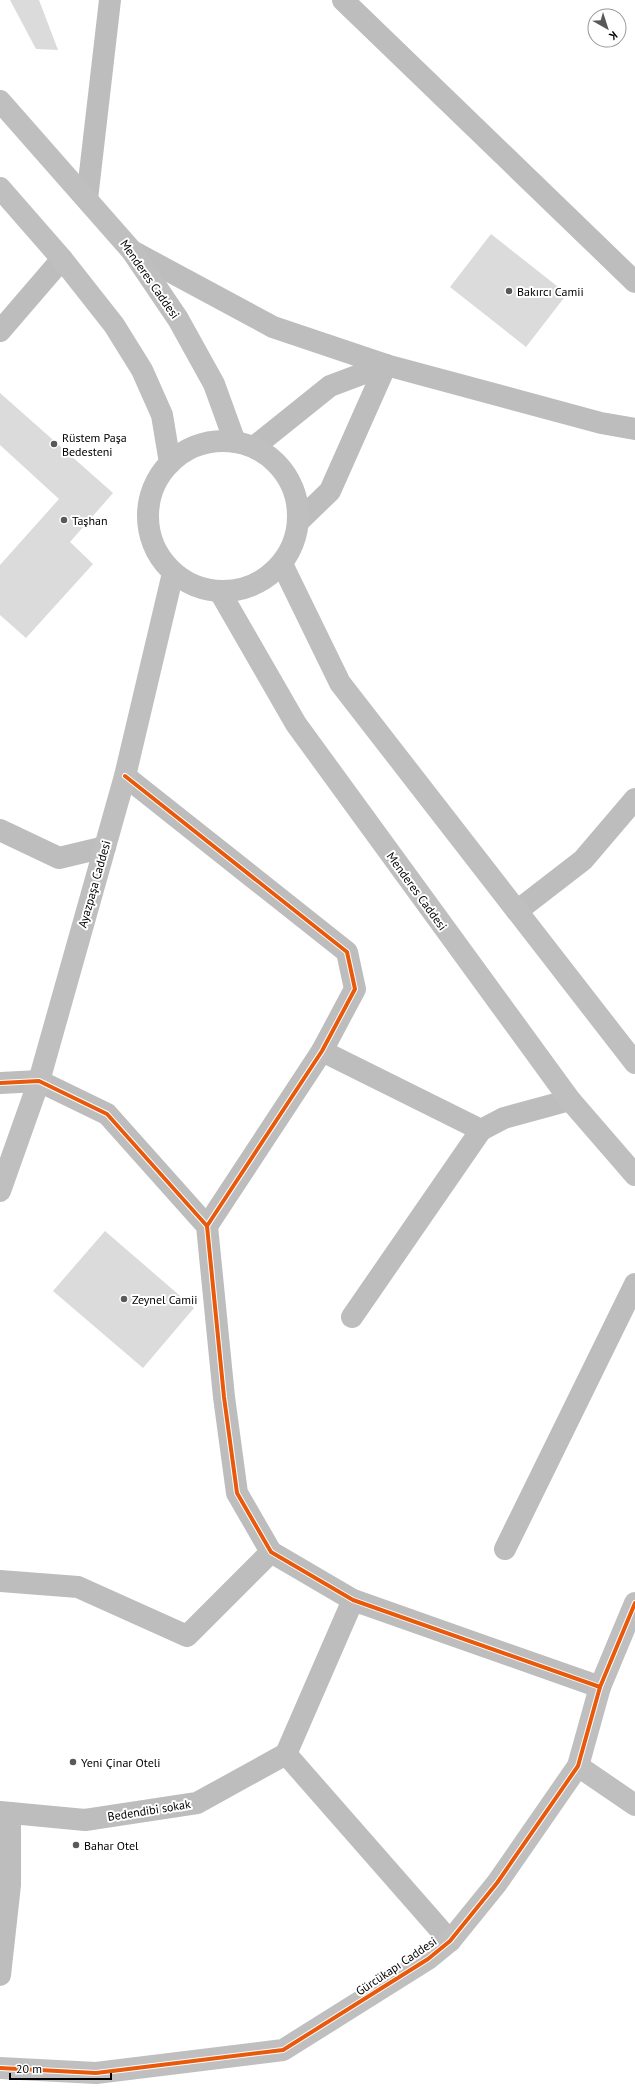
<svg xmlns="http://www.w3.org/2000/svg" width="635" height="2089" font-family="'PT Sans',sans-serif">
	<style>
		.building { fill: #dbdbdb }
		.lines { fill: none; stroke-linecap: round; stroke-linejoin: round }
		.street { stroke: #bdbdbd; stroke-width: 22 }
		.secondary { stroke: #bfbfbf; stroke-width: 22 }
		.cycleway-casing { stroke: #fff; stroke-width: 6 }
		.cycleway { stroke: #e8590c; stroke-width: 4 }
		.poi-dot { fill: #595959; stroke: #fff; stroke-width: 1.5 }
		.labels { text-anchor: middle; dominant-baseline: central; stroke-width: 4; stroke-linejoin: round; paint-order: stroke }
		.street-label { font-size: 12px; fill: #000; stroke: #fff }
		.poi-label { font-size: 12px; fill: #000; stroke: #fff; text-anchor: start }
	</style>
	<rect width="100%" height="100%" fill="#fff"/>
	<g class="building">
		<path d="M10,0H39L58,50L36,49Z"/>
		<path d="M491,234L567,294L526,347L450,287Z"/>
		<path d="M0,393L113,493L70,542L93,564L26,638L0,615V565L59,499L0,445Z"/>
		<path d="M105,1231L194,1308L143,1368L53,1291Z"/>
	</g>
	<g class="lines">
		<g class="street">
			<path d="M343,0L635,282"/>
			<path d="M87,199L110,0"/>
			<path d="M132,251L273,327L386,365L601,423L635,429"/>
			<path d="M0,331L62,259"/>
			<path d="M254,447L330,386L386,365"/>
			<path d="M299,521L330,491L386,365"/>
			<path d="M125,776L347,952L355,989L322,1051L207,1226"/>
			<path d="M0,830L59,858L105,847"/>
			<path d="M517,911L583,860L635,799"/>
			<path d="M322,1051L481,1130L504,1118L570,1100"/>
			<path d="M0,1083L39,1081L107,1114L207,1226L224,1397L237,1493L271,1552L353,1600L600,1687"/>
			<path d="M352,1317L481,1130"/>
			<path d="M505,1549L635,1284"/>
			<path d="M0,1581L78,1587L187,1636L271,1552"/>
			<path d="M286,1754L450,1941"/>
			<path d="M286,1754L353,1600"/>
			<path d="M0,1812L85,1820L197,1803L286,1754"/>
			<path d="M0,1975L10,1885V1813"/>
		</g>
		<g class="secondary">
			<path d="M0,101L132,251L178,319L214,384L235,442"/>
			<path d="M0,188L62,259L114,325L142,370L162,415L170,463"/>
			<circle cx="223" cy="516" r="75"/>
			<path d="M282,564L340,683L635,1063"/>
			<path d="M220,592L296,724L570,1100L635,1175"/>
			<path d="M0,1191L39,1081L125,776L173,573"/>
			<path d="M578,1766L635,1805"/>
			<path d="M0,2068L96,2073L283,2050L428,1959L450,1941L497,1883L578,1766L600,1687L635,1603"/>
		</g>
		<defs>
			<g id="cycleway">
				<path d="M125,776L347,952L355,989L322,1051L207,1226"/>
				<path d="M0,1083L39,1081L107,1114L207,1226L224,1397L237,1493L271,1552L353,1600L600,1687"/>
				<path d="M0,2068L96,2073L283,2050L428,1959L450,1941L497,1883L578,1766L600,1687L635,1603"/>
			</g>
		</defs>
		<use href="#cycleway" class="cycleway-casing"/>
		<use href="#cycleway" class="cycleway"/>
	</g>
	<g class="poi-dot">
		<circle cx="509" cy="291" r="4"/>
		<circle cx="54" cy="444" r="4"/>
		<circle cx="64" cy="520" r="4"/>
		<circle cx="124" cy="1299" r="4"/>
		<circle cx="73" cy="1762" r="4"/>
		<circle cx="76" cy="1845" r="4"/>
	</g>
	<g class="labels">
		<g class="street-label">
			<text transform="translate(150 279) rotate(55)">Menderes Caddesi</text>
			<text transform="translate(94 884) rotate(-74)">Ayazpaşa Caddesi</text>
			<text transform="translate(417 891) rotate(54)">Menderes Caddesi</text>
			<text transform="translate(149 1810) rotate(-9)">Bedendibi sokak</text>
			<text transform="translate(396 1966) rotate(-34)">Gürcükapı Caddesi</text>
		</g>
		<g class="poi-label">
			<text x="517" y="291">Bakırcı Camii</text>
			<text x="62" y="437">Rüstem Paşa<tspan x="62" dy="14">Bedesteni</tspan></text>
			<text x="72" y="520">Taşhan</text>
			<text x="132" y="1299">Zeynel Camii</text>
			<text x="81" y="1762">Yeni Çinar Oteli</text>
			<text x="84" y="1845">Bahar Otel</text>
		</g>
	</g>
	<g transform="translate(607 28) rotate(141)"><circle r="19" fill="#ffffff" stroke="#999999"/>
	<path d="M0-3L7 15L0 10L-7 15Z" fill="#595959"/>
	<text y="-6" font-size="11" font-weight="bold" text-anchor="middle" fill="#000000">K</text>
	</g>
	<path d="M10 2073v6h101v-6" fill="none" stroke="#000000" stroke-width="2"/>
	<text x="16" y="2073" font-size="12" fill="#000000" stroke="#ffffff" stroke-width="3" paint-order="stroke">20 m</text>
</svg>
